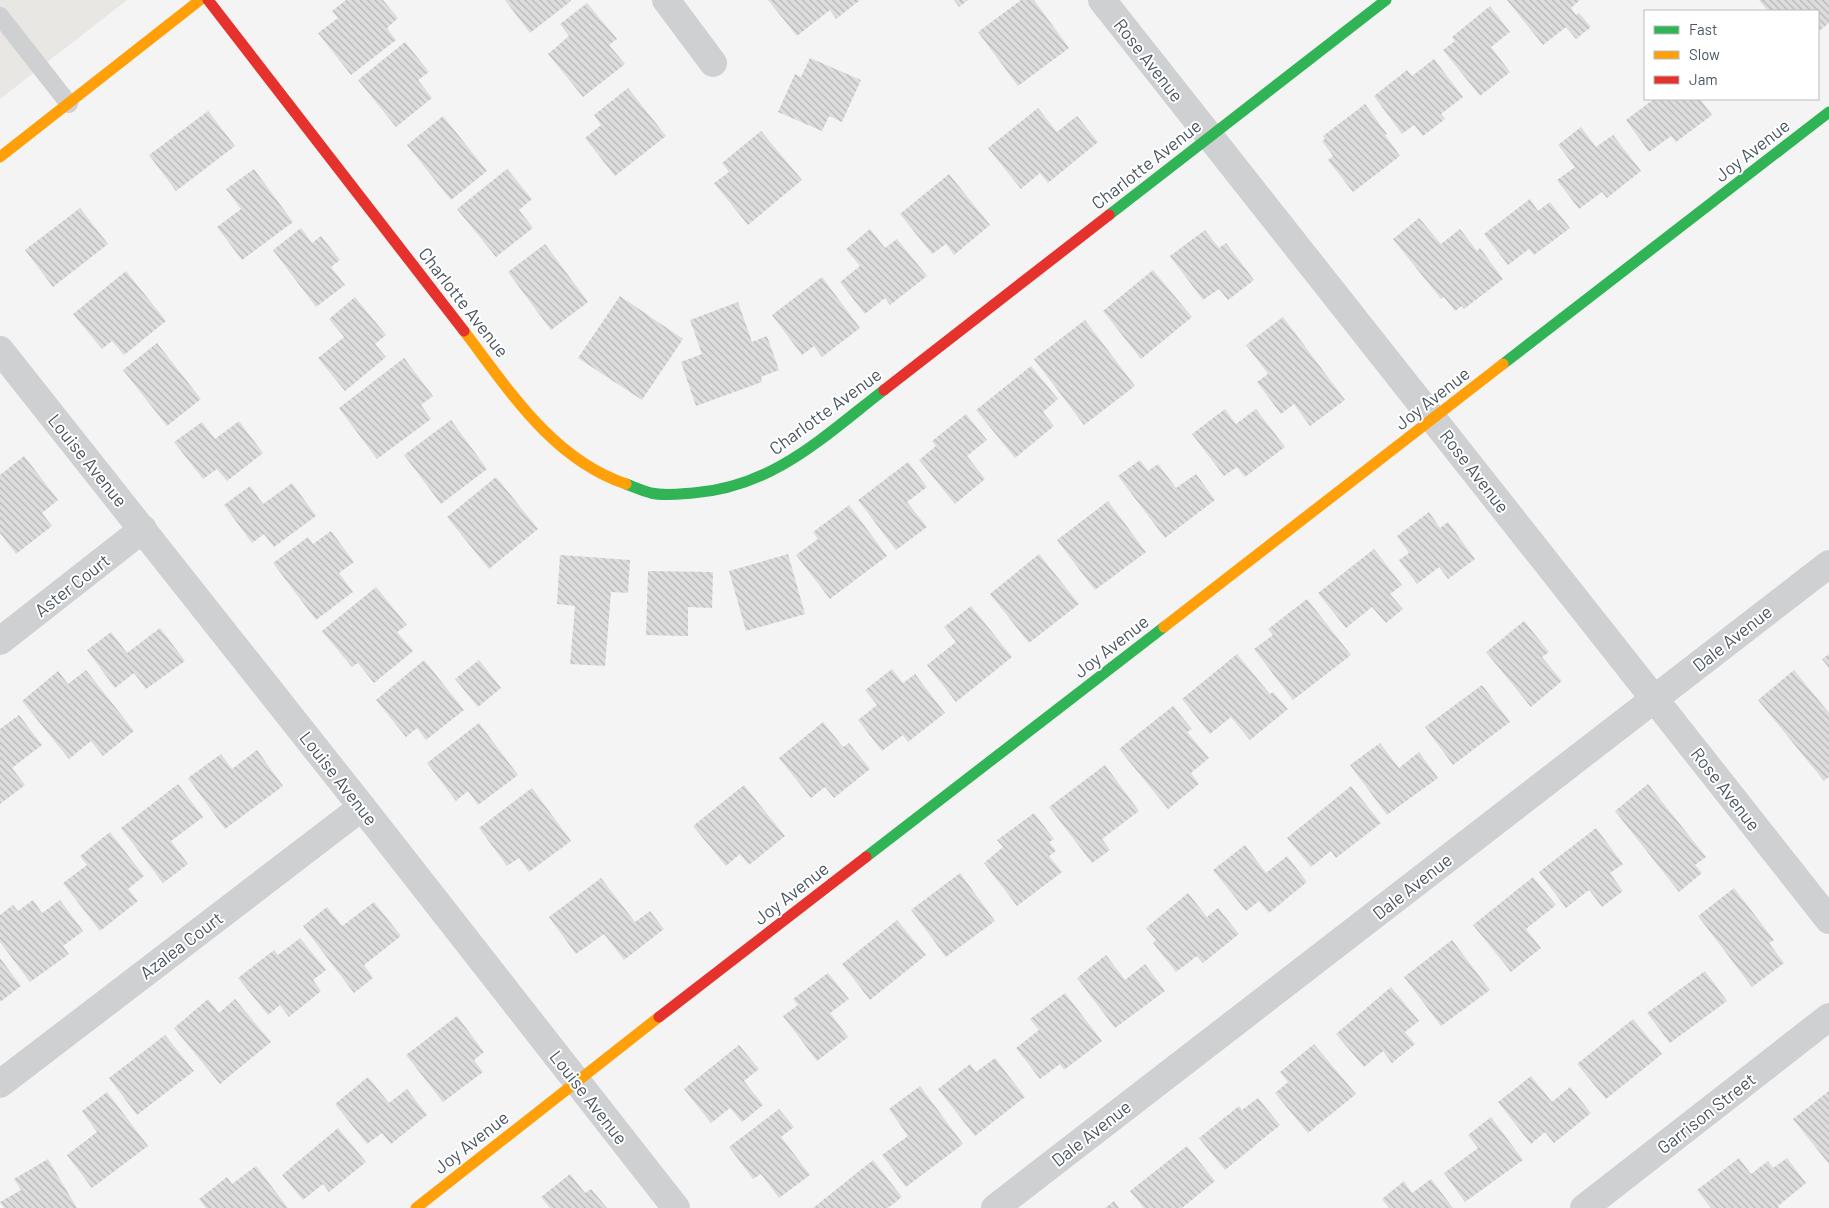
<svg xmlns="http://www.w3.org/2000/svg" width="1829" height="1208" font-family="Barlow,sans-serif">
	<style>
		.commercial { fill: #e8e7e3 }
		.building { fill: url(#building-back-hatch) }
		.lines { fill: none; stroke-linecap: round; stroke-linejoin: round }
		.lane { stroke: #ced0d2; stroke-width: 18 }
		.street { stroke: #ced0d2; stroke-width: 28 }
		.fast { stroke: #30b455; stroke-width: 11 }
		.slow { stroke: #ff9f0a; stroke-width: 11 }
		.jam { stroke: #e5322d; stroke-width: 11 }
		.labels { text-anchor: middle; dominant-baseline: central; stroke-width: 4; stroke-linejoin: round; paint-order: stroke }
		.street-label { font-size: 18px; fill: #4a5661; stroke: #fff }
	</style>
	<defs>
		<pattern id="building-back-hatch" width="6" height="6" patternUnits="userSpaceOnUse" patternTransform="scale(1.25)"><rect width="6" height="6" fill="#ddddde"/><path d="M-1 5l2 2M0 0l6 6M5-1l2 2" fill="none" stroke="#b5b6b7"/></pattern>
	</defs>
	<rect width="100%" height="100%" fill="#f4f4f4"/>
	<path class="commercial" d="M0,0H127L0,99Z"/>
	<g class="building">
		<path d="M346,0H383L398,18L387,28L396,40L351,75L318,33L338,18L332,11Z"/>
		<path d="M505,0H570L571,1L530,33Z"/>
		<path d="M768,0H860L836,19L830,10L797,36Z"/>
		<path d="M954,0H968L959,7Z"/>
		<path d="M1021,0H1034L1069,48L1018,86L978,32Z"/>
		<path d="M1507,0H1580L1571,8L1576,15L1579,13L1591,27L1576,39L1566,27L1543,45Z"/>
		<path d="M1759,0H1829V23L1818,32V11H1768Z"/>
		<path d="M587,3L617,39L609,45L625,64L583,97L548,54L569,36L560,24Z"/>
		<path d="M1490,6L1510,32L1491,47L1510,72L1480,96L1443,50L1455,41L1452,37Z"/>
		<path d="M405,42L429,72L418,80L432,98L396,127L358,80Z"/>
		<path d="M810,58L861,80L842,122L829,116L822,131L778,112L795,74L801,77Z"/>
		<path d="M1434,59L1463,97L1441,114L1445,119L1423,136L1414,125L1402,134L1374,96L1407,70L1412,76Z"/>
		<path d="M628,88L666,136L615,176L585,138L601,125L594,115Z"/>
		<path d="M1654,99H1700L1712,115L1676,142L1671,136L1649,152L1626,120Z"/>
		<path d="M1365,104L1387,134L1385,135L1400,156L1353,192L1328,160L1333,156L1322,141L1325,139L1323,136Z"/>
		<path d="M1038,108L1057,132L1077,116L1098,142L1048,183L1040,173L1021,189L988,148Z"/>
		<path d="M208,111L235,146L176,191L149,155Z"/>
		<path d="M443,116L487,171L451,200L407,145Z"/>
		<path d="M1581,127L1596,147L1613,135L1641,171L1607,198L1602,192L1579,209L1557,180L1575,167L1558,145Z"/>
		<path d="M761,131L802,180L748,225L714,183L729,172L722,163Z"/>
		<path d="M254,169L293,222L242,260L217,227L241,209L226,189Z"/>
		<path d="M507,169L532,199L519,210L533,228L496,257L457,209Z"/>
		<path d="M949,174L990,225L954,255L946,244L932,254L900,214Z"/>
		<path d="M1530,199L1538,211L1550,202L1570,228L1534,255L1529,249L1508,265L1484,234Z"/>
		<path d="M80,208L108,244L53,287L25,250Z"/>
		<path d="M1419,218L1441,244L1460,229L1477,251L1480,248L1503,279L1464,309L1462,306L1455,311L1444,297L1441,299L1393,239Z"/>
		<path d="M301,228L312,243L321,236L340,260L331,267L345,285L316,307L273,250Z"/>
		<path d="M870,229L885,248L897,239L927,276L890,305L885,298L865,314L840,282L860,266L846,249Z"/>
		<path d="M1205,230L1219,248L1226,243L1254,280L1228,300L1219,289L1203,300L1170,256Z"/>
		<path d="M545,244L588,302L551,330L508,272Z"/>
		<path d="M1153,270L1192,317L1141,359L1103,311Z"/>
		<path d="M126,271L166,321L124,355L112,341L102,349L73,314Z"/>
		<path d="M822,277L860,328L822,357L814,346L802,355L772,315Z"/>
		<path d="M620,296L683,339L642,400L578,358Z"/>
		<path d="M355,297L386,335L375,344L386,357L345,391L318,358L344,337L329,319Z"/>
		<path d="M738,302L752,342L767,336L779,370L761,377L762,382L696,406L681,362L702,354L690,320Z"/>
		<path d="M1283,317L1345,400L1310,426L1294,404L1281,414L1257,382L1268,374L1246,345Z"/>
		<path d="M1085,320L1135,386L1084,425L1034,359Z"/>
		<path d="M157,343L201,399L167,426L123,370Z"/>
		<path d="M404,358L433,396L421,405L431,419L377,459L339,408Z"/>
		<path d="M1031,366L1058,399L1043,412L1054,426L1015,458L976,410Z"/>
		<path d="M1225,409L1236,424L1256,409L1285,447L1245,477L1237,467L1224,476L1192,434Z"/>
		<path d="M966,414L987,440L967,456L985,479L955,504L919,460L936,446L932,441Z"/>
		<path d="M451,420L487,469L441,504L404,455Z"/>
		<path d="M239,421L263,453L227,481L217,469L203,479L174,442L202,422L215,439Z"/>
		<path d="M24,456L58,500L42,513L52,526L16,554L0,533V475Z"/>
		<path d="M1140,460L1148,471L1158,464L1176,488L1196,474L1215,500L1165,538L1118,476Z"/>
		<path d="M908,462L927,487L907,502L927,527L896,550L858,500Z"/>
		<path d="M496,477L538,529L489,569L447,517Z"/>
		<path d="M292,483L316,516L274,547L264,534L252,543L224,505L250,486L263,504Z"/>
		<path d="M1108,501L1146,552L1095,590L1057,540Z"/>
		<path d="M849,505L887,556L830,599L796,555L818,539L813,532Z"/>
		<path d="M1429,512L1440,528L1448,522L1475,559L1448,579L1439,567L1417,584L1399,560L1409,553L1397,536Z"/>
		<path d="M331,531L354,562L339,573L353,592L316,620L273,563L308,537L313,544Z"/>
		<path d="M1374,549L1402,585L1390,594L1403,609L1386,623L1372,607L1346,628L1318,593Z"/>
		<path d="M788,554L805,614L746,631L729,571Z"/>
		<path d="M1039,554L1079,604L1029,643L990,594Z"/>
		<path d="M560,555L630,560L628,593L611,592L605,666L570,664L575,606L557,604Z"/>
		<path d="M648,571L713,572L712,608L688,607V636L646,635Z"/>
		<path d="M376,587L407,625L397,632L413,651L374,683L358,663L352,667L322,631Z"/>
		<path d="M1307,599L1351,655L1293,700L1254,649L1273,635L1268,629Z"/>
		<path d="M971,606L1012,657L956,702L927,665L956,642L944,627Z"/>
		<path d="M1524,621L1549,652L1542,657L1562,681L1531,707L1486,652Z"/>
		<path d="M160,628L185,661L146,689L134,673L115,688L87,650L111,632L127,653Z"/>
		<path d="M1237,654L1270,694L1273,692L1288,709L1250,740L1231,717L1210,734L1182,699Z"/>
		<path d="M1829,654V668L1822,659Z"/>
		<path d="M424,660L464,710L426,740L417,728L406,737L376,700Z"/>
		<path d="M479,660L501,688L478,707L455,679Z"/>
		<path d="M892,669L903,683L915,674L945,713L908,742L903,735L882,751L858,720L877,705L865,690Z"/>
		<path d="M86,670L134,731L103,756L91,741L69,759L22,701L58,671L68,684Z"/>
		<path d="M1794,670L1829,713V777L1824,781L1758,700Z"/>
		<path d="M1482,685L1510,722L1453,765L1425,727Z"/>
		<path d="M1173,706L1192,729L1187,732L1209,758L1191,773L1199,784L1168,809L1119,749Z"/>
		<path d="M19,715L42,745L12,768L25,785L0,804V729Z"/>
		<path d="M823,722L843,747L849,743L870,769L834,798L825,787L811,798L779,758Z"/>
		<path d="M479,723L518,775L478,805L468,791L456,801L427,763Z"/>
		<path d="M1380,743L1399,768L1419,752L1438,778L1387,815L1350,765Z"/>
		<path d="M257,750L283,786L225,829L188,778L221,754L232,769Z"/>
		<path d="M1105,765L1139,811L1102,839L1110,850L1092,863L1049,807Z"/>
		<path d="M178,784L203,817L171,841L188,864L163,883L121,828Z"/>
		<path d="M1648,784L1706,857L1695,865L1702,873L1679,892L1615,811Z"/>
		<path d="M744,785L785,836L749,865L740,854L726,866L693,826Z"/>
		<path d="M1351,786L1381,823L1336,858L1331,851L1311,867L1287,838Z"/>
		<path d="M532,788L571,841L529,872L519,858L507,866L479,828Z"/>
		<path d="M1034,813L1054,839L1049,842L1056,851L1049,856L1062,872L1017,906L984,863L1003,847L997,840Z"/>
		<path d="M1596,828L1623,864L1610,873L1623,891L1602,907L1589,890L1566,908L1539,872Z"/>
		<path d="M110,832L144,876L128,889L138,901L100,931L63,883L87,865L80,856Z"/>
		<path d="M1245,845L1266,873L1287,856L1307,882L1269,913L1259,901L1246,911L1213,870Z"/>
		<path d="M960,873L995,921L946,957L911,910Z"/>
		<path d="M1533,877L1556,905L1526,929L1541,948L1511,972L1473,925Z"/>
		<path d="M601,878L635,922L650,911L664,929L624,960L604,934L576,954L549,917Z"/>
		<path d="M1734,888L1774,940L1769,943L1784,963L1752,987L1698,916Z"/>
		<path d="M1188,893L1207,917L1218,908L1239,934L1203,963L1197,956L1176,972L1153,943L1156,940L1146,928Z"/>
		<path d="M33,900L42,913L60,900L83,931L63,946L69,954L30,982L0,942V915L13,905L18,911Z"/>
		<path d="M374,902L401,936L364,965L373,978L354,993L303,926L327,907L342,926Z"/>
		<path d="M897,920L926,955L870,1000L842,964Z"/>
		<path d="M300,938L326,970L313,980L321,991L289,1017L280,1005L268,1015L238,978L274,950L278,955Z"/>
		<path d="M1452,940L1490,990L1441,1026L1404,977Z"/>
		<path d="M1106,955L1125,980L1145,964L1165,991L1115,1028L1077,978Z"/>
		<path d="M0,958L21,986L0,1002Z"/>
		<path d="M1705,971L1727,1001L1670,1043L1647,1013Z"/>
		<path d="M828,973L849,999L830,1013L848,1037L817,1061L783,1016L798,1005L793,999Z"/>
		<path d="M1391,987L1419,1021L1405,1032L1415,1044L1392,1063L1383,1051L1364,1067L1336,1034Z"/>
		<path d="M1065,993L1102,1041L1064,1070L1060,1064L1040,1079L1016,1048L1039,1030L1030,1019Z"/>
		<path d="M208,999L219,1013L235,999L271,1042L220,1084L174,1028Z"/>
		<path d="M457,1016L484,1052L474,1060L483,1072L443,1102L406,1055Z"/>
		<path d="M1633,1019L1662,1054L1606,1099L1577,1064Z"/>
		<path d="M165,1035L194,1071L137,1115L109,1078Z"/>
		<path d="M1314,1044L1356,1094L1308,1133L1275,1093L1288,1082L1280,1072Z"/>
		<path d="M739,1045L759,1069L744,1081L763,1105L742,1122L730,1108L711,1123L684,1089Z"/>
		<path d="M995,1058L1025,1097L975,1136L938,1089L970,1064L976,1072Z"/>
		<path d="M1531,1076L1552,1102L1570,1087L1591,1113L1554,1143L1545,1132L1531,1144L1498,1102Z"/>
		<path d="M368,1077L389,1103L407,1089L427,1115L391,1144L382,1133L367,1144L335,1104Z"/>
		<path d="M920,1086L963,1144L906,1187L882,1155L908,1136L889,1109Z"/>
		<path d="M1829,1091V1164L1793,1119Z"/>
		<path d="M107,1092L148,1146L92,1188L67,1155L97,1132L82,1111Z"/>
		<path d="M1258,1098L1280,1125L1225,1170L1199,1138L1239,1106L1242,1110Z"/>
		<path d="M779,1109L794,1127L781,1137L810,1175L779,1198L761,1174L753,1179L729,1147Z"/>
		<path d="M1491,1117L1523,1160L1465,1202L1444,1173L1478,1148L1468,1135Z"/>
		<path d="M338,1128L366,1162L329,1192L323,1184L303,1200L282,1175Z"/>
		<path d="M1187,1146L1215,1181L1182,1208H1144L1130,1191Z"/>
		<path d="M1739,1158L1751,1174L1768,1161L1773,1168L1787,1158L1806,1183L1778,1206L1779,1208H1711L1697,1190Z"/>
		<path d="M48,1159L77,1208H4L0,1202L21,1190L14,1179Z"/>
		<path d="M873,1160L902,1197L888,1208H813Z"/>
		<path d="M256,1166L288,1208H206L199,1199L227,1177L232,1184Z"/>
		<path d="M570,1174L585,1193L591,1189L607,1208H550L541,1197Z"/>
		<path d="M1431,1179L1453,1208H1389L1382,1199L1404,1181L1412,1193Z"/>
		<path d="M1114,1201L1119,1208H1105Z"/>
	</g>
	<g class="lines">
		<path class="lane" d="M0,16L69,104"/>
		<g class="street">
			<path d="M666,0L713,63"/>
			<path d="M1102,0L1829,920"/>
			<path d="M0,350L362,807L676,1208"/>
			<path d="M0,641L143,529"/>
			<path d="M0,1084L362,807"/>
			<path d="M995,1208L1829,564"/>
			<path d="M1584,1208L1829,1017"/>
		</g>
		<g class="fast">
			<path d="M1109,215L1386,0"/>
			<path d="M1503,364L1829,112"/>
			<path d="M626,484C634,487 643,491 651,493C665,496 679,494 693,493C773,487 823,437 884,390"/>
			<path d="M866,857L1164,627"/>
		</g>
		<g class="slow">
			<path d="M0,157L200,0"/>
			<path d="M464,331C509,390 552,459 626,484"/>
			<path d="M1164,627L1503,364"/>
			<path d="M416,1208L659,1017"/>
		</g>
		<g class="jam">
			<path d="M208,0L464,331"/>
			<path d="M884,390L1109,215"/>
			<path d="M659,1017L866,857"/>
		</g>
	</g>
	<g class="labels">
		<g class="street-label">
			<text transform="translate(1149 60) rotate(52)">Rose Avenue</text>
			<text transform="translate(1752 150) rotate(-38)">Joy Avenue</text>
			<text transform="translate(1146 164) rotate(-38)">Charlotte Avenue</text>
			<text transform="translate(464 302) rotate(52)">Charlotte Avenue</text>
			<text transform="translate(1432 398) rotate(-38)">Joy Avenue</text>
			<text transform="translate(825 411) rotate(-36)">Charlotte Avenue</text>
			<text transform="translate(88 460) rotate(51)">Louise Avenue</text>
			<text transform="translate(1475 471) rotate(52)">Rose Avenue</text>
			<text transform="translate(72 585) rotate(-38)">Aster Court</text>
			<text transform="translate(1732 638) rotate(-38)">Dale Avenue</text>
			<text transform="translate(1111 646) rotate(-38)">Joy Avenue</text>
			<text transform="translate(339 778) rotate(52)">Louise Avenue</text>
			<text transform="translate(1726 789) rotate(52)">Rose Avenue</text>
			<text transform="translate(1412 886) rotate(-38)">Dale Avenue</text>
			<text transform="translate(791 893) rotate(-38)">Joy Avenue</text>
			<text transform="translate(181 945) rotate(-37)">Azalea Court</text>
			<text transform="translate(589 1097) rotate(52)">Louise Avenue</text>
			<text transform="translate(1706 1113) rotate(-38)">Garrison Street</text>
			<text transform="translate(1091 1133) rotate(-38)">Dale Avenue</text>
			<text transform="translate(471 1142) rotate(-38)">Joy Avenue</text>
		</g>
	</g>
	<rect x="1644" y="10" width="175" height="90" fill="#ffffff" stroke="#b7bbc0"/>
	<rect x="1654" y="26" width="25" height="8" fill="#30b455" stroke="#b7bbc0"/>
	<text x="1689" y="35" font-size="15" fill="#4a5661">Fast</text>
	<rect x="1654" y="51" width="25" height="8" fill="#ff9f0a" stroke="#b7bbc0"/>
	<text x="1689" y="60" font-size="15" fill="#4a5661">Slow</text>
	<rect x="1654" y="76" width="25" height="8" fill="#e5322d" stroke="#b7bbc0"/>
	<text x="1689" y="85" font-size="15" fill="#4a5661">Jam</text>
</svg>
